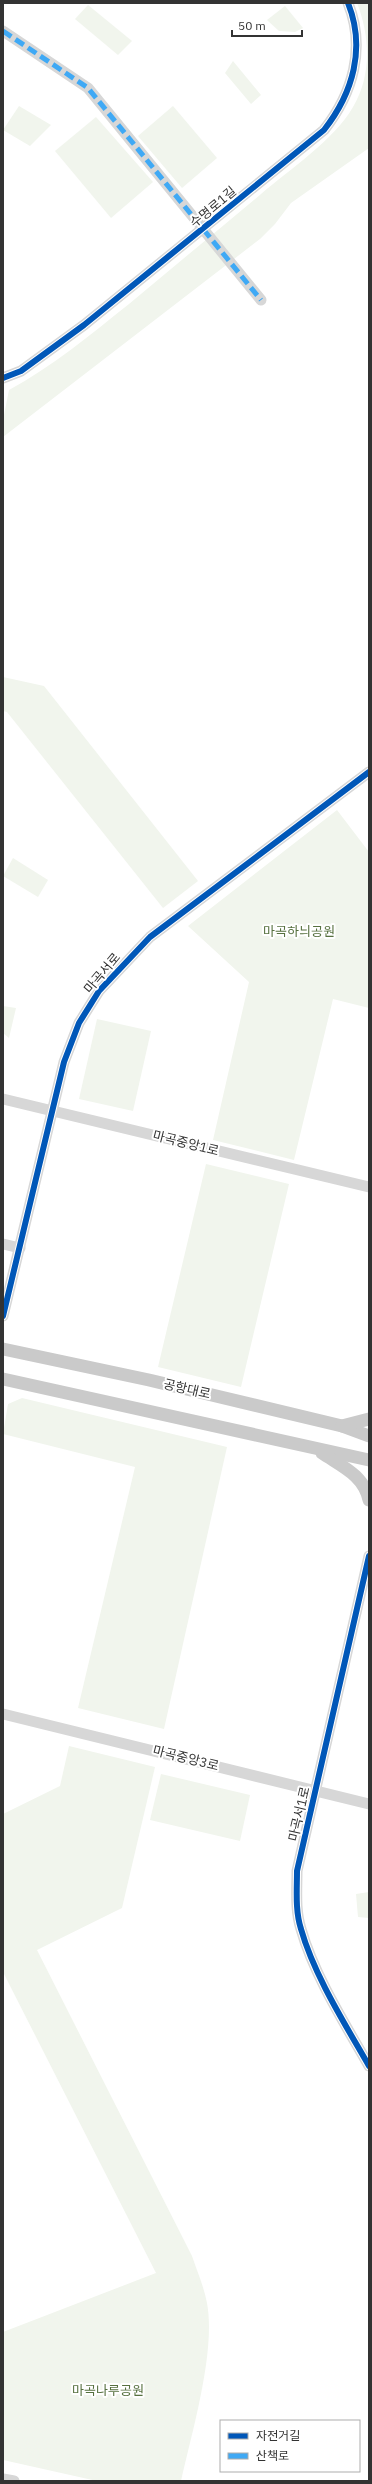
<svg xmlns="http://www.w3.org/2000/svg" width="372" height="2484" font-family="'IBM Plex Sans','Noto Sans KR',sans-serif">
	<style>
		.green { fill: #f1f5ed }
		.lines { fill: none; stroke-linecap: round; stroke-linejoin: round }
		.minor { stroke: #d7d7d7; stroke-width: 11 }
		.major { stroke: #cacaca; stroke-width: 13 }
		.quiet { stroke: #3fa9f5; stroke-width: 5; stroke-dasharray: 10 5; stroke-linecap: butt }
		.cycleway-casing { stroke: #fff; stroke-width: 8 }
		.cycleway { stroke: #0057b8; stroke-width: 6 }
		.labels { text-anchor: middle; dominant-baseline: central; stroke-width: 4; stroke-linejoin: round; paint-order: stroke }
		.street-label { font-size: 13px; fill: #333; stroke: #fff }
		.park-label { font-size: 13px; fill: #56703f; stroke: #fff }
	</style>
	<rect width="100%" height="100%" fill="#fff"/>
	<g class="green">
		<path d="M357,3H369V148L291,203L275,224L260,239L3,437V420L9,390C53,366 90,335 129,304C173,267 217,231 261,194C290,169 334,140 353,107C372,75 370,36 357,3Z"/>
		<path d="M88,5L132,41L118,55L75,19Z"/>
		<path d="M285,6L303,28L295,32L279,31L267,20Z"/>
		<path d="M233,61L261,95L251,104L225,73Z"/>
		<path d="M19,106L51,125L30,146L3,130Z"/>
		<path d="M173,106L217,158L182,188L138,136Z"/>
		<path d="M96,117L153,182L111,218L55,151Z"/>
		<path d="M3,677L44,686L198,881L163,908L7,712L3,711Z"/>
		<path d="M337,810L369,852V1008L333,999L294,1160L213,1140L249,982L188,926Z"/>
		<path d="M13,858L48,880L38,897L3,876Z"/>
		<path d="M3,1006L16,1008L9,1038L3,1033Z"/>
		<path d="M97,1019L151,1031L133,1111L79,1099Z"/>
		<path d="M206,1164L289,1184L241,1387L158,1367Z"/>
		<path d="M22,1398L227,1447L164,1729L78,1708L135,1467L3,1434L8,1404Z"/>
		<path d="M69,1746L155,1767L122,1908L37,1950L192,2256C197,2271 204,2287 207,2303C216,2351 192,2432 181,2481H97L3,2460V2332L156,2273L3,1972V1814L60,1786Z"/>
		<path d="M161,1774L250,1795L240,1841L150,1820Z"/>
		<path d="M369,1892V1918L358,1917L356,1894Z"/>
	</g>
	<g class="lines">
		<g class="minor">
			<path d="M3,31L88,88L261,300"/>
			<path d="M3,378L21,371L84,325L324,130C353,93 366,48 348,3"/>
			<path d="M3,1099L369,1187"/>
			<path d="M3,1244L20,1248"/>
			<path d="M3,1316L64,1062L79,1023L99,991L150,937L369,772"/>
			<path d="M369,1556L297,1871C297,1890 295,1910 301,1929C314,1975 345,2024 369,2066"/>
			<path d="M3,1714L369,1804"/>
			<path d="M3,2479L14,2481"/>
		</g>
		<g class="major">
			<path d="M3,1349L149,1380L342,1426L369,1436"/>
			<path d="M3,1379L369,1460"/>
			<path d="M342,1426L369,1419"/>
			<path d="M322,1453C341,1466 364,1475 369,1500"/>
		</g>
		<path class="quiet" d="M3,31L88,88L261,300"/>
		<defs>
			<g id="cycleway">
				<path d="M3,378L21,371L84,325L324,130C353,93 366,48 348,3"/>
				<path d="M3,1316L64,1062L79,1023L99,991L150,937L369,772"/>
				<path d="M369,1556L297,1871C297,1890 295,1910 301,1929C314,1975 345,2024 369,2066"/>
			</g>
		</defs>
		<use href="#cycleway" class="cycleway-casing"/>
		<use href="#cycleway" class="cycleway"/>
	</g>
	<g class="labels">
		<g class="street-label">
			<text transform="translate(213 207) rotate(-40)">수명로1길</text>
			<text transform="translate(102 973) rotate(-50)">마곡서로</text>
			<text transform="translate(186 1143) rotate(14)">마곡중앙1로</text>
			<text transform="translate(187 1389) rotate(13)">공항대로</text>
			<text transform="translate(186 1758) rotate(14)">마곡중앙3로</text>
			<text transform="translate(299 1814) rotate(-77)">마곡서1로</text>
		</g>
		<g class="park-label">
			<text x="299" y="931">마곡하늬공원</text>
			<text x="108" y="2390">마곡나루공원</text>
		</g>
	</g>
	<rect width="372" height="2484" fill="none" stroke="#333333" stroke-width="8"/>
	<rect x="220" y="2420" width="140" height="52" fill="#ffffff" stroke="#adadad"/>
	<rect x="228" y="2433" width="20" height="6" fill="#0057b8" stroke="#adadad"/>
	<text x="256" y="2440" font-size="12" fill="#333333">자전거길</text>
	<rect x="228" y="2453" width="20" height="6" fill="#3fa9f5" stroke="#adadad"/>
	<text x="256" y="2460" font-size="12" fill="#333333">산책로</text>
	<path d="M232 30v6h70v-6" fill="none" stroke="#333333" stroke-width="2"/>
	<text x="238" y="30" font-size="12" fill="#333333" stroke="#ffffff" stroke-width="3" paint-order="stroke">50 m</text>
</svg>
